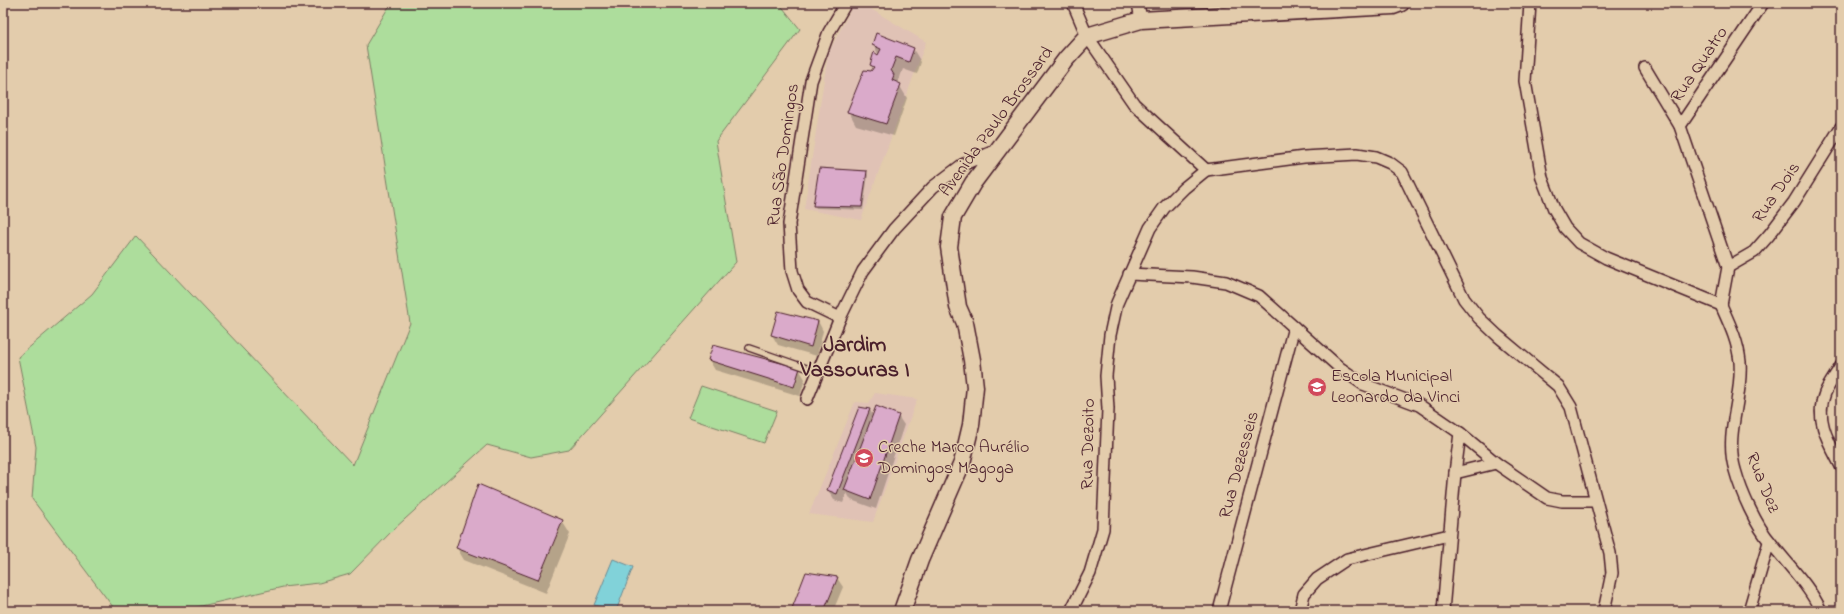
<svg xmlns="http://www.w3.org/2000/svg" width="1844" height="614" font-family="'Indie Flower',sans-serif">
	<style>
		.built { fill: #e0c2b5 }
		.green { fill: #addd9c; stroke: #7c7e64 }
		.water { fill: #81d2d9; stroke: #6b8a93 }
		.shadow { fill: #0003 }
		.building { fill: #daaaca; stroke: #4a1f2b }
		.lines { fill: none; stroke-linecap: round; stroke-linejoin: round }
		.service-casing { stroke: #4a1f2b; stroke-width: 8 }
		.minor-casing { stroke: #4a1f2b; stroke-width: 14 }
		.secondary-casing { stroke: #4a1f2b; stroke-width: 19 }
		.service { stroke: #e3ccac; stroke-width: 5.5 }
		.minor { stroke: #e3ccac; stroke-width: 11 }
		.secondary { stroke: #e3ccac; stroke-width: 16 }
		.labels { text-anchor: middle; dominant-baseline: central; stroke-width: 3; stroke-linejoin: round; paint-order: stroke }
		.street-label { font-size: 18px; fill: #4a1f2b; stroke: #e3ccac }
		.poi-label { font-size: 18px; fill: #4a1f2b; stroke: #e3ccac; text-anchor: start }
		.district-label { font-size: 22px; font-weight: bold; fill: #4a1f2b; stroke: #e3ccac }
	</style>
	<rect width="100%" height="100%" fill="#e3ccac"/>
	<filter id="ink" filterUnits="userSpaceOnUse"><feTurbulence type="fractalNoise" baseFrequency=".025" numOctaves="2"/><feDisplacementMap in="SourceGraphic" scale="8" xChannelSelector="R" yChannelSelector="G"/><feConvolveMatrix kernelMatrix="1 2 1 2 8 2 1 2 1" color-interpolation-filters="sRGB"/></filter>
	<g filter="url(#ink)">
		<g class="built">
			<path d="M854,3H861L926,42L861,220L804,209L828,54Z"/>
			<path d="M875,393L917,399L873,522L809,514L855,402L869,403Z"/>
		</g>
		<g class="green">
			<path d="M391,3H779L800,29L716,141L736,262L569,450L531,457L487,445L394,529L350,574L319,583L283,587L180,611H116L32,499L36,447L18,357L92,294L136,236L353,465L410,323L366,45Z"/>
			<path d="M701,386L777,411L764,443L688,418Z"/>
		</g>
		<path class="water" d="M613,559L633,567L616,611L594,605Z"/>
		<g class="shadow">
			<path d="M873,45L913,49L921,62L917,74L903,69L898,83L907,98L894,136L856,125L849,112L874,70L871,65L880,57Z"/>
			<path d="M867,172L868,175L863,210L816,208L814,205Z"/>
			<path d="M818,321L823,331L817,356L778,345L772,335Z"/>
			<path d="M709,360L799,369L805,379L800,396L715,370Z"/>
			<path d="M860,408L870,410L873,416H898L904,425L876,509L851,500L847,493L843,503L834,500L828,490Z"/>
			<path d="M562,521L570,534L546,593L464,560L457,548Z"/>
			<path d="M837,578L843,587L833,611H792Z"/>
		</g>
		<g class="building">
			<path d="M876,33L914,48L909,62L896,57L891,70L894,75L892,80L901,84L886,124L847,112L864,70L871,71L874,67L870,65L874,52L878,55L881,49L872,45Z"/>
			<path d="M819,168L867,171L862,207L813,206Z"/>
			<path d="M778,311L818,321L811,347L771,335Z"/>
			<path d="M713,345L800,368L794,387L708,360Z"/>
			<path d="M876,406L899,415L870,500L844,490Z"/>
			<path d="M859,407L870,409L837,494L827,490Z"/>
			<path d="M478,484L563,520L538,580L456,548Z"/>
			<path d="M806,572L838,577L824,611H791Z"/>
		</g>
		<g class="lines">
			<defs>
				<path id="service" d="M749,348L818,372"/>
				<g id="minor">
					<path d="M1073,3L1087,36L1134,104L1206,170"/>
					<path d="M1138,3L1141,20"/>
					<path d="M1530,3L1525,81L1542,178L1554,209L1565,228L1579,243L1606,258L1721,305"/>
					<path d="M1645,68L1680,126L1728,267L1721,305"/>
					<path d="M1680,126L1763,3"/>
					<path d="M1206,170L1304,157L1357,154L1376,157L1390,163L1402,172L1464,299L1479,318L1498,336L1558,386L1571,407L1610,553L1612,573L1604,611"/>
					<path d="M1728,267L1754,252L1769,235L1794,202L1841,127"/>
					<path d="M1129,274L1192,277L1226,282L1259,296L1340,368L1363,384L1419,405L1460,433L1496,463L1547,498L1562,501H1595"/>
					<path d="M1721,305C1729,323 1738,341 1740,362C1743,399 1724,433 1735,470C1741,492 1756,526 1771,543C1788,565 1809,585 1821,611"/>
					<path d="M840,318L807,302L798,290L792,271L789,224L811,81L829,32L846,3"/>
					<path d="M1841,366C1836,375 1829,384 1825,393C1814,419 1829,443 1841,466"/>
					<path d="M807,399L840,318L863,271L894,229L933,187L962,165L997,150"/>
					<path d="M1455,473L1496,463"/>
					<path d="M1071,611L1090,573L1103,529L1108,409L1106,376L1110,335L1117,303L1150,228L1164,208L1184,188L1206,170"/>
					<path d="M1219,611L1294,327"/>
					<path d="M1300,611L1304,594L1317,579L1347,559L1449,535"/>
					<path d="M1443,611L1455,473L1460,433"/>
					<path d="M1749,611L1769,542"/>
				</g>
				<path id="secondary" d="M902,611L920,560L962,463L971,425L975,387L972,360L965,323L958,307L949,247L953,217L973,183L1066,59L1087,36L1141,20L1393,6L1401,3"/>
			</defs>
			<use href="#service" class="service-casing"/>
			<use href="#minor" class="minor-casing"/>
			<use href="#secondary" class="secondary-casing"/>
			<use href="#service" class="service"/>
			<use href="#minor" class="minor"/>
			<use href="#secondary" class="secondary"/>
		</g>
	</g>
	<defs>
		<symbol id="school-disc" viewBox="-11 -11 22 22"><circle r="9.5" fill="#d1495b" stroke="#e3ccac"/><path d="M0-5L7-2L0 1L-7-2ZM-4 1L0 2.5L4 1V4Q0 6-4 4Z" fill="#fff"/></symbol>
	</defs>
	<g fill-rule="evenodd">
		<use href="#school-disc" x="1306" y="376" width="22" height="22"/>
		<use href="#school-disc" x="853" y="447" width="22" height="22"/>
	</g>
	<g class="labels">
		<g class="street-label">
			<text transform="translate(1700 65) rotate(-56)">Rua Quatro</text>
			<text transform="translate(997 122) rotate(-54)">Avenida Paulo Brossard</text>
			<text transform="translate(784 155) rotate(-82)">Rua São Domingos</text>
			<text transform="translate(1777 193) rotate(-55)">Rua Dois</text>
			<text transform="translate(1089 444) rotate(-89)">Rua Dezoito</text>
			<text transform="translate(1240 465) rotate(-75)">Rua Dezesseis</text>
			<text transform="translate(1762 483) rotate(68)">Rua Dez</text>
		</g>
		<g class="poi-label">
			<text x="1331" y="377">Escola Municipal<tspan x="1331" dy="21">Leonardo da Vinci</tspan></text>
			<text x="878" y="448">Creche Marco Aurélio<tspan x="878" dy="21">Domingos Magoga</tspan></text>
		</g>
		<g class="district-label">
			<text x="855" y="346">Jardim<tspan x="855" dy="25">Vassouras I</tspan></text>
		</g>
	</g>
	<rect width="1844" height="614" fill="none" stroke="#e3ccac" stroke-width="16"/>
	<rect x="8" y="8" width="1828" height="598" fill="none" stroke="#4a1f2b" stroke-width="1.5" filter="url(#ink)"/>
</svg>
